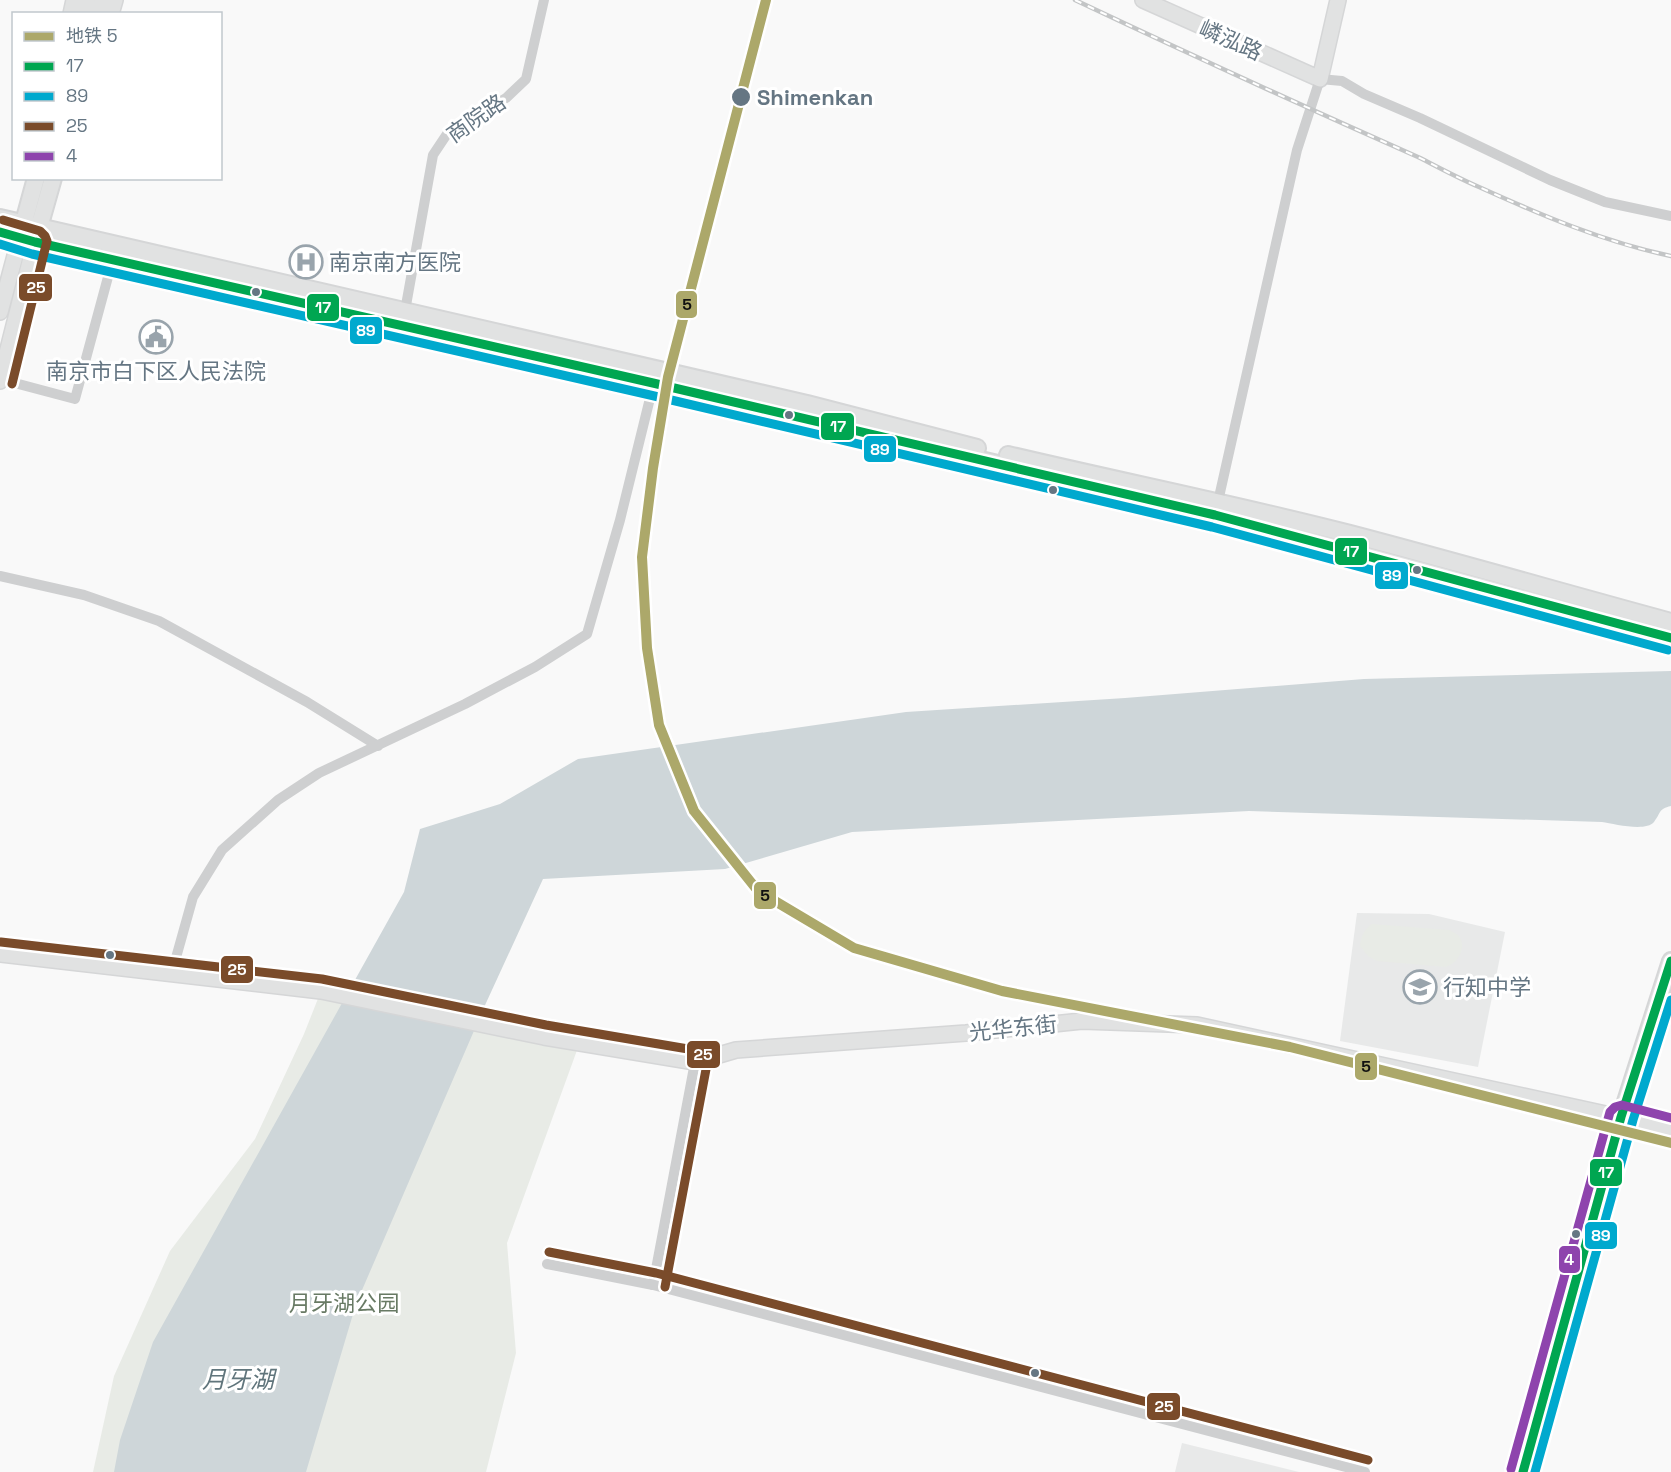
<svg xmlns="http://www.w3.org/2000/svg" width="1671" height="1472" font-family="'Space Grotesk','Noto Sans SC',sans-serif">
	<style>
		.built { fill: #e8e9e9 }
		.green { fill: #e8ebe6 }
		.water { fill: #ced6d9 }
		.lines { fill: none; stroke-linecap: round; stroke-linejoin: round }
		.secondary-casing { stroke: #d5d6d7; stroke-width: 18 }
		.primary-casing { stroke: #d5d6d7; stroke-width: 20 }
		.street { stroke: #cecfd0; stroke-width: 10 }
		.secondary { stroke: #e1e2e2; stroke-width: 15 }
		.primary { stroke: #e1e2e2; stroke-width: 16 }
		.rail-casing { stroke: #c3c5c6; stroke-width: 4.5 }
		.rail { stroke: #fff; stroke-width: 2; stroke-dasharray: 7; stroke-linecap: butt }
		.bus-1-casing { stroke: #fff; stroke-width: 14 }
		.bus-2-casing { stroke: #fff; stroke-width: 14 }
		.bus-3-casing { stroke: #fff; stroke-width: 14 }
		.bus-4-casing { stroke: #fff; stroke-width: 14 }
		.bus-1 { stroke: #00a651; stroke-width: 9 }
		.bus-2 { stroke: #00a9ce; stroke-width: 9 }
		.bus-3 { stroke: #7a4b2a; stroke-width: 9 }
		.bus-4 { stroke: #8e44ad; stroke-width: 9 }
		.metro-1-casing { stroke: #fff; stroke-width: 15 }
		.metro-1 { stroke: #aca86a; stroke-width: 10 }
		.stop-dot { fill: #657683; stroke: #fff; stroke-width: 2 }
		.labels { text-anchor: middle; dominant-baseline: central; stroke-width: 6; stroke-linejoin: round; paint-order: stroke }
		.street-label { font-size: 22px; fill: #657683; stroke: #fff }
		.stop-label { font-size: 22px; font-weight: bold; fill: #657683; stroke: #fff; text-anchor: start }
		.poi-label { font-size: 22px; fill: #657683; stroke: #fff; text-anchor: start }
		.park-label { font-size: 22px; fill: #687a64; stroke: #fff }
		.water-label { font-size: 24px; font-style: italic; fill: #60757c; stroke: #fff }
		.line-badge { stroke: #fff; stroke-width: 2 }
		.badge-label { font-size: 16px; text-anchor: middle; font-weight: bold; fill: #fff }
		.pale-badge-label { font-size: 16px; text-anchor: middle; font-weight: bold; fill: #111 }
	</style>
	<rect width="100%" height="100%" fill="#f9f9f9"/>
	<g class="built">
		<path d="M1357,913L1429,914L1505,932L1478,1067L1340,1041Z"/>
		<path d="M1182,1443L1299,1472H1175Z"/>
	</g>
	<g class="green">
		<path d="M1372,924L1449,930C1452,932 1456,933 1458,935C1468,947 1458,963 1446,967L1377,961L1368,956L1360,946C1361,936 1364,930 1372,924Z"/>
		<path d="M321,991L580,1042L507,1243L516,1353L486,1472H93L114,1376L170,1251L255,1139L304,1034Z"/>
	</g>
	<path class="water" d="M1671,671V806C1658,809 1661,813 1654,822C1646,832 1614,824 1602,822L1249,811L852,832L725,869L543,879L486,1003L356,1304L306,1472H114L120,1440L153,1342L404,892L420,829L500,804L578,759L906,712L1125,698L1364,679Z"/>
	<g class="lines">
		<defs>
			<g id="secondary">
				<path d="M1143,0L1320,79L1338,0"/>
				<path d="M71,14L74,0"/>
				<path d="M111,14L115,0"/>
				<path d="M0,312L20,237"/>
				<path d="M0,381L35,242"/>
				<path d="M0,954L321,991L544,1037L695,1062L736,1050L966,1033L1082,1021L1197,1025L1633,1120"/>
			</g>
			<g id="primary">
				<path d="M83,14L87,0"/>
				<path d="M99,14L103,0"/>
				<path d="M0,218L807,404L977,448"/>
				<path d="M0,232L35,242L653,383L1215,515L1671,638"/>
				<path d="M21,233L36,178"/>
				<path d="M36,238L53,178"/>
				<path d="M1008,455C1122,482 1237,505 1350,534C1457,562 1564,593 1671,622"/>
				<path d="M1624,1107L1621,1117L1671,1130"/>
				<path d="M1523,1472L1621,1117L1671,961"/>
			</g>
		</defs>
		<use href="#secondary" class="secondary-casing"/>
		<use href="#primary" class="primary-casing"/>
		<g class="street">
			<path d="M405,311L433,155L447,134L506,98L526,79L544,0"/>
			<path d="M0,379L75,399L108,277"/>
			<path d="M1217,506L1297,150L1320,79L1342,81L1364,94L1420,118L1550,180L1605,202L1671,216"/>
			<path d="M0,576L84,595L159,621L307,702L378,746"/>
			<path d="M172,972L193,897L222,850L278,800L319,773L465,704L535,667L587,634L620,520L655,378"/>
			<path d="M547,1264L653,1285L1365,1472"/>
			<path d="M653,1285L695,1062"/>
		</g>
		<use href="#secondary" class="secondary"/>
		<use href="#primary" class="primary"/>
		<defs>
			<path id="rail" d="M1075,0C1189,54 1303,106 1418,157C1438,167 1458,178 1479,187C1541,215 1604,242 1671,256"/>
		</defs>
		<use href="#rail" class="rail-casing"/>
		<use href="#rail" class="rail"/>
		<defs>
			<g id="bus-1">
				<path d="M0,232L35,242L653,383L1215,515L1671,638"/>
				<path d="M1523,1472L1621,1117L1671,961"/>
			</g>
			<g id="bus-2">
				<path d="M0,244L32,254L650,395L1212,527L1668,650"/>
				<path d="M1535,1472L1633,1120L1671,1000"/>
			</g>
			<g id="bus-3">
				<path d="M3,220L40,231L45,236L47,241L12,384"/>
				<path d="M1,942L322,979L546,1025L700,1051L706,1057L707,1064L665,1287"/>
				<path d="M549,1252L656,1273L1368,1460"/>
			</g>
			<path id="bus-4" d="M1511,1469L1610,1112L1615,1107L1622,1105L1671,1118"/>
		</defs>
		<use href="#bus-1" class="bus-1-casing"/>
		<use href="#bus-2" class="bus-2-casing"/>
		<use href="#bus-3" class="bus-3-casing"/>
		<use href="#bus-4" class="bus-4-casing"/>
		<use href="#bus-1" class="bus-1"/>
		<use href="#bus-2" class="bus-2"/>
		<use href="#bus-3" class="bus-3"/>
		<use href="#bus-4" class="bus-4"/>
		<defs>
			<path id="metro-1" d="M766,0L668,377L653,468L642,557L647,648L659,725L694,811L758,891L854,948L1002,991L1290,1047L1671,1143"/>
		</defs>
		<use href="#metro-1" class="metro-1-casing"/>
		<use href="#metro-1" class="metro-1"/>
	</g>
	<defs>
		<symbol id="hospital-ring" viewBox="-11 -11 22 22"><circle r="9.5" fill="#fff" stroke="#99a4ac" stroke-width="1.5"/><path d="M-5-5h3v3.5h4V-5h3V5h-3V1.5h-4V5h-3Z" fill="#99a4ac"/></symbol>
		<symbol id="civic-ring" viewBox="-11 -11 22 22"><circle r="9.5" fill="#fff" stroke="#99a4ac" stroke-width="1.5"/><path d="M-.6-6.5H3V-4.5H.6V-3L4-1V1h2V6H-6V1h2V-1L-.6-3ZM-1.2 2.5V6h2.4V2.5Z" fill="#99a4ac"/></symbol>
		<symbol id="school-ring" viewBox="-11 -11 22 22"><circle r="9.5" fill="#fff" stroke="#99a4ac" stroke-width="1.5"/><path d="M0-5L7-2L0 1L-7-2ZM-4 1L0 2.5L4 1V4Q0 6-4 4Z" fill="#99a4ac"/></symbol>
	</defs>
	<g fill-rule="evenodd">
		<use href="#hospital-ring" x="287" y="243" width="38" height="38"/>
		<use href="#civic-ring" x="137" y="318" width="38" height="38"/>
		<use href="#school-ring" x="1401" y="968" width="38" height="38"/>
	</g>
	<g class="stop-dot">
		<circle cx="741" cy="97" r="10"/>
		<circle cx="256" cy="292" r="5"/>
		<circle cx="789" cy="415" r="5"/>
		<circle cx="1053" cy="490" r="5"/>
		<circle cx="1417" cy="570" r="5"/>
		<circle cx="110" cy="955" r="5"/>
		<circle cx="1576" cy="1234" r="5"/>
		<circle cx="1035" cy="1373" r="5"/>
	</g>
	<g class="labels">
		<g class="street-label">
			<text transform="translate(1231 40) rotate(24)">嶙泓路</text>
			<text transform="translate(476 118) rotate(-35)">商院路</text>
			<text transform="translate(1013 1028) rotate(-6)">光华东街</text>
		</g>
		<g class="stop-label">
			<text x="757" y="97">Shimenkan</text>
		</g>
		<g class="poi-label">
			<text x="329" y="262">南京南方医院</text>
			<text x="156" y="371" text-anchor="middle">南京市白下区人民法院</text>
			<text x="1443" y="987">行知中学</text>
		</g>
		<g class="park-label">
			<text x="344" y="1303">月牙湖公园</text>
		</g>
		<g class="water-label">
			<text x="238" y="1379">月牙湖</text>
		</g>
	</g>
	<g class="line-badge">
		<rect x="18" y="273" width="35" height="29" rx="6" fill="#7a4b2a"/>
		<rect x="675" y="290" width="23" height="29" rx="6" fill="#aca86a"/>
		<rect x="306" y="293" width="34" height="29" rx="6" fill="#00a651"/>
		<rect x="349" y="316" width="34" height="29" rx="6" fill="#00a9ce"/>
		<rect x="820" y="412" width="35" height="29" rx="6" fill="#00a651"/>
		<rect x="863" y="435" width="34" height="28" rx="6" fill="#00a9ce"/>
		<rect x="1334" y="537" width="34" height="29" rx="6" fill="#00a651"/>
		<rect x="1374" y="561" width="35" height="29" rx="6" fill="#00a9ce"/>
		<rect x="753" y="881" width="24" height="29" rx="6" fill="#aca86a"/>
		<rect x="220" y="955" width="34" height="29" rx="6" fill="#7a4b2a"/>
		<rect x="686" y="1040" width="35" height="29" rx="6" fill="#7a4b2a"/>
		<rect x="1354" y="1052" width="24" height="29" rx="6" fill="#aca86a"/>
		<rect x="1589" y="1158" width="34" height="29" rx="6" fill="#00a651"/>
		<rect x="1584" y="1221" width="34" height="29" rx="6" fill="#00a9ce"/>
		<rect x="1558" y="1245" width="23" height="29" rx="6" fill="#8e44ad"/>
		<rect x="1146" y="1392" width="35" height="29" rx="6" fill="#7a4b2a"/>
	</g>
	<g class="badge-label">
		<text x="36" y="293">25</text>
		<text x="323" y="313">17</text>
		<text x="366" y="336">89</text>
		<text x="838" y="432">17</text>
		<text x="880" y="455">89</text>
		<text x="1351" y="557">17</text>
		<text x="1392" y="581">89</text>
		<text x="237" y="975">25</text>
		<text x="703" y="1060">25</text>
		<text x="1606" y="1178">17</text>
		<text x="1601" y="1241">89</text>
		<text x="1569" y="1265">4</text>
		<text x="1164" y="1412">25</text>
	</g>
	<g class="pale-badge-label">
		<text x="687" y="310">5</text>
		<text x="765" y="901">5</text>
		<text x="1366" y="1072">5</text>
	</g>
	<rect x="12" y="12" width="210" height="168" fill="#ffffff" stroke="#c1c8cd" stroke-width="1.5"/>
	<rect x="24" y="32" width="30" height="9" fill="#aca86a" stroke="#c1c8cd" stroke-width="1.5"/>
	<text x="66" y="42" font-size="18" fill="#657683">地铁 5</text>
	<rect x="24" y="62" width="30" height="9" fill="#00a651" stroke="#c1c8cd" stroke-width="1.5"/>
	<text x="66" y="72" font-size="18" fill="#657683">17</text>
	<rect x="24" y="92" width="30" height="9" fill="#00a9ce" stroke="#c1c8cd" stroke-width="1.5"/>
	<text x="66" y="102" font-size="18" fill="#657683">89</text>
	<rect x="24" y="122" width="30" height="9" fill="#7a4b2a" stroke="#c1c8cd" stroke-width="1.5"/>
	<text x="66" y="132" font-size="18" fill="#657683">25</text>
	<rect x="24" y="152" width="30" height="9" fill="#8e44ad" stroke="#c1c8cd" stroke-width="1.5"/>
	<text x="66" y="162" font-size="18" fill="#657683">4</text>
</svg>
